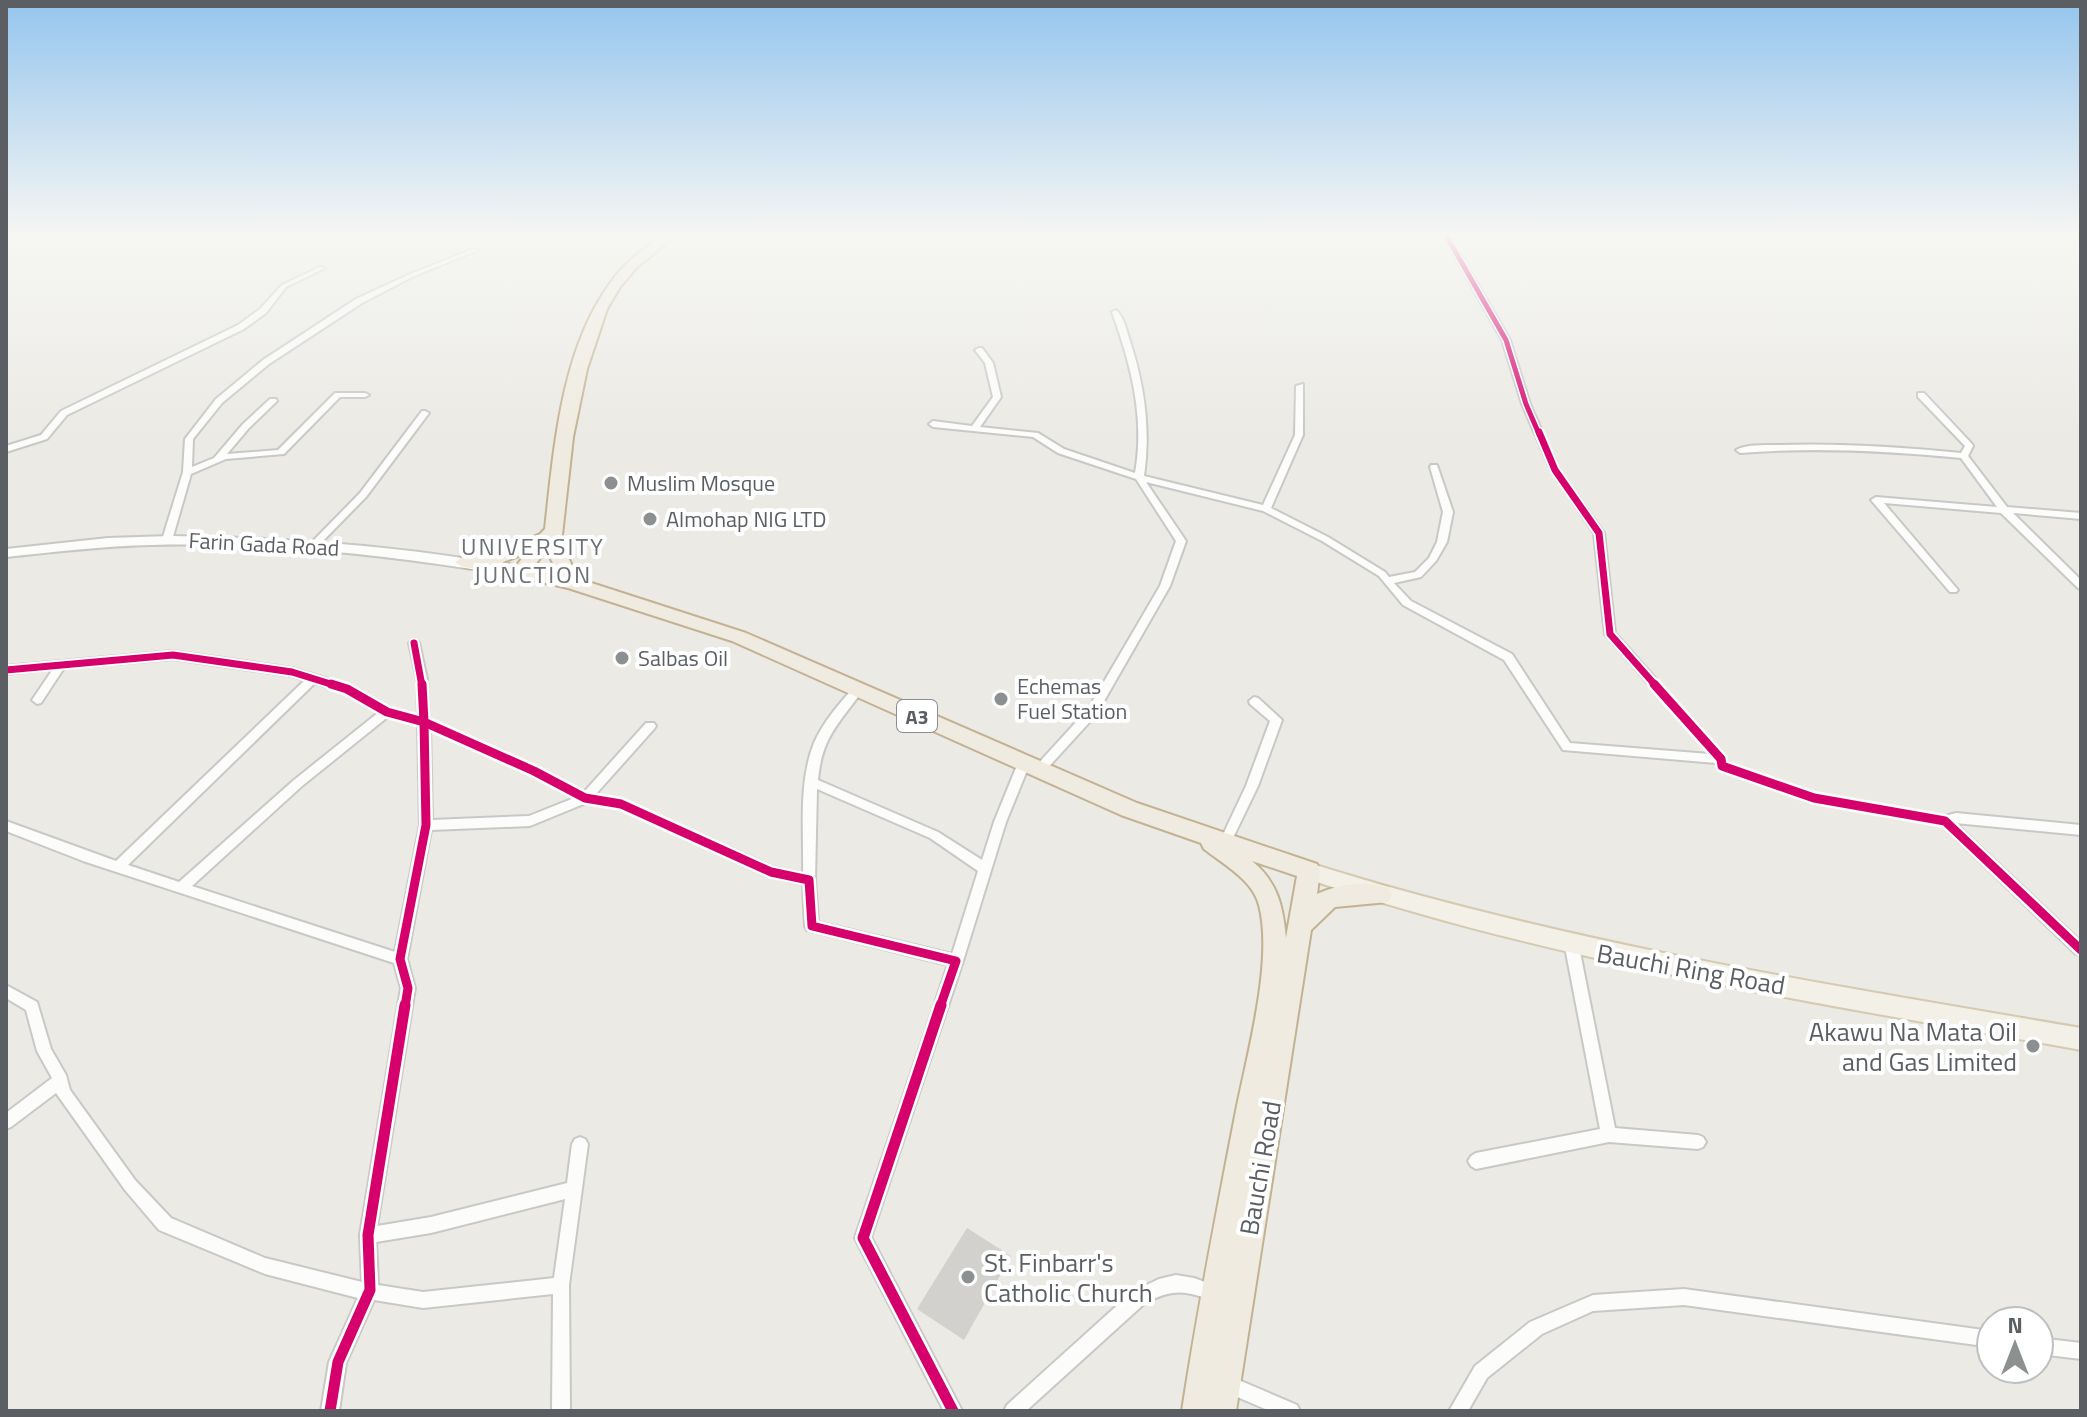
<svg xmlns="http://www.w3.org/2000/svg" width="2087" height="1417" font-family="'Titillium Web',sans-serif">
	<style>
		.building { fill: #d2d1ce }
		.lines { fill: none; stroke-linecap: round; stroke-linejoin: round }
		.street-casing { stroke: #c8c8c8; stroke-width: 4 }
		.secondary-casing { stroke: #c7c7c6; stroke-width: 4 }
		.primary-casing { stroke: #d5cab1; stroke-width: 4 }
		.highway-casing { stroke: #c3b292; stroke-width: 4 }
		.street { fill: #fcfcfb; fill-rule: evenodd }
		.secondary { fill: #fcfcfb; fill-rule: evenodd }
		.primary { fill: #f3f0e7; fill-rule: evenodd }
		.highway { fill: #efebe0; fill-rule: evenodd }
		.cycleway-far3-casing { stroke: #fff; stroke-width: 8 }
		.cycleway-far2-casing { stroke: #fff; stroke-width: 11 }
		.cycleway-far1-casing { stroke: #fff; stroke-width: 14 }
		.cycleway-casing { stroke: #fff; stroke-width: 16 }
		.cycleway-far3 { stroke: #d6006c; stroke-width: 5 }
		.cycleway-far2 { stroke: #d6006c; stroke-width: 7 }
		.cycleway-far1 { stroke: #d6006c; stroke-width: 9 }
		.cycleway { stroke: #d6006c; stroke-width: 11 }
		.poi-dot { fill: #8d9091; stroke: #fff; stroke-width: 3 }
		.labels { text-anchor: middle; dominant-baseline: central; stroke-width: 8; stroke-linejoin: round; paint-order: stroke }
		.shield { fill: #fff; stroke: #8c8f92; stroke-width: 2 }
		.shield-label { font-size: 20px; font-weight: bold; fill: #5b5f64 }
		.poi-label { font-size: 22px; fill: #5b5f64; stroke: #fff; text-anchor: start }
		.street-label { font-size: 22px; fill: #5b5f64; stroke: #fff }
		.neighbourhood-label { font-size: 24px; letter-spacing: 2px; fill: #6c7176; stroke: #fff }
		.near-street-label { font-size: 26px; fill: #5b5f64; stroke: #fff }
		.near-poi-label { font-size: 26px; fill: #5b5f64; stroke: #fff; text-anchor: end }
	</style>
	<rect width="100%" height="100%" fill="#ebeae5"/>
	<path class="building" d="M967,1228L1011,1256L964,1340L917,1309Z"/>
	<g class="lines">
		<defs>
			<g id="street">
				<path d="M1444,237H1450L1510,340L1530,404L1559,470L1604,533L1615,633L1725,756L1727,763L1815,794L1945,816L1956,813L2081,825V835L1955,823L2081,942V956L2076,954L1942,825L1814,803L1718,769L1716,763L1563,750L1504,660L1403,605L1379,576L1322,541L1263,511L1146,482L1186,541L1170,586L1096,715L1043,773H1035L1033,770L1035,767L1088,709L1160,586L1176,541L1136,479L1058,453L1033,437L933,427L929,424L933,421L972,426L993,397L985,363L975,350L979,348H982L993,363L1001,397L980,427L1038,433L1064,449L1135,473C1145,417 1131,365 1112,312L1116,310C1123,316 1126,328 1129,338C1144,383 1151,428 1144,476L1263,505L1295,435L1296,386L1303,384V435L1271,508L1328,537L1385,572L1389,577L1415,572L1429,558L1437,542L1443,512L1430,467L1431,465H1437L1453,512L1447,542L1436,561L1421,577L1394,583L1411,601L1512,654L1570,743L1710,754L1605,634L1594,533L1551,470L1522,404L1502,340Z"/>
				<path d="M473,249L478,250L412,277L362,303L269,364L222,403L193,439L192,467L214,458L243,424L270,399H276L277,401L249,428L227,454L278,450L335,393H365L369,395L365,397H340L284,454L226,459L191,474L172,540L167,543L164,542L162,540L183,472L185,439L216,399L263,360L356,299L408,275Z"/>
				<path d="M320,267L325,268L286,287L266,313L244,329L67,415L47,439L6,452V446L41,435L61,411L238,325L260,309L282,285Z"/>
				<path d="M1918,393H1924L1972,444L1973,446L1968,456L2007,507L2081,513V519L2013,513L2081,580V589L2078,588L2001,513L1884,503L1958,590L1956,592H1950L1871,500L1876,497L1997,507L1961,458C1887,451 1814,447 1740,453L1736,450C1747,444 1765,445 1779,445C1840,443 1900,447 1961,453L1965,446L1918,397Z"/>
				<path d="M422,411H425L429,413L366,497L317,547H311L309,545L311,543L360,493Z"/>
				<path d="M414,639L419,643L427,679L429,720L538,768L584,792L646,723H654L656,726L654,729L595,795L625,801L773,867L803,874C804,831 798,783 814,743C823,722 839,704 854,687H862L863,690C839,724 822,736 818,780L938,832L982,860L994,822L1018,763L1020,760H1028L1030,763L1006,822L963,961L871,1237L962,1411H944L855,1238L948,965L807,930L805,926L803,884L767,876L619,808L586,803L530,826L431,830L407,959L415,988L377,1226L431,1217L567,1183L572,1144L575,1139L580,1137L585,1139L588,1144L569,1285L570,1411H552L553,1294L423,1308L374,1300L346,1363L339,1411H321L329,1362L358,1298L265,1274L159,1230L125,1190L56,1093L11,1127L6,1129V1113L52,1078L37,1051L26,1010L6,998V985L37,1002L51,1049L66,1075L70,1090L135,1180L171,1218L265,1258L362,1282L360,1235L401,988L394,963L83,861L6,831V821L116,861L305,680L292,676L173,659L64,668L41,703L37,704L32,700L53,669L6,674V666L173,651L292,668L351,686L391,709L418,716L417,679L409,643ZM315,683L343,692L379,712L294,780L179,882L128,865ZM389,716L418,725L420,825L395,952L192,886L302,786ZM430,729L530,774L574,798L529,816L432,820ZM817,789L930,838L978,871L952,954L818,922L815,880ZM565,1199L554,1278L423,1292L378,1285L376,1242L431,1233Z"/>
				<path d="M1254,697L1258,698L1282,720L1258,786L1230,844L1226,846L1222,844L1220,841L1246,786L1270,721L1250,704L1249,701Z"/>
				<path d="M1572,941L1577,943L1579,947L1615,1128L1698,1135L1703,1137L1706,1142L1703,1147L1698,1149L1609,1142L1476,1169L1471,1166L1468,1161L1471,1156L1476,1153L1600,1129L1565,947L1567,943Z"/>
				<path d="M1176,1275L1194,1278L1221,1288L1223,1294L1221,1300L1215,1302C1186,1290 1172,1288 1144,1304L1026,1411H1004L1007,1405L1132,1292L1159,1279Z"/>
				<path d="M1684,1289L1991,1331V1347L1684,1305L1593,1311L1542,1334L1487,1378L1468,1411H1449L1475,1366L1530,1322L1593,1295Z"/>
				<path d="M2039,1338L2081,1343V1359L2039,1354Z"/>
				<path d="M1227,1375L1297,1405L1300,1411H1270L1221,1390L1218,1384L1221,1378Z"/>
			</g>
			<path id="secondary" d="M170,536C270,537 370,544 469,559C486,561 516,561 528,572L521,577C399,556 275,542 152,545C103,546 54,552 6,557V549L108,538Z"/>
			<path id="primary" d="M1309,863C1564,943 1818,983 2081,1028V1050C1819,1003 1555,963 1302,877L1299,871L1302,865Z"/>
			<path id="highway" d="M661,237H674L636,268L620,287L607,309L587,369L573,437L561,544L579,579L746,633L1137,803L1317,864L1320,871L1317,894C1339,884 1365,880 1388,888L1392,895L1388,902L1335,907L1311,930L1236,1411H1182C1197,1312 1216,1214 1235,1116C1246,1058 1274,961 1259,905C1253,880 1223,864 1204,849L1201,843L1121,815L732,641L568,588L515,576L512,572L526,553C509,560 471,577 455,562L464,556L496,553L540,534L545,529C554,448 561,349 611,282C624,263 642,250 661,237ZM546,550L559,574L532,569ZM1252,861L1297,876L1286,938C1283,907 1278,882 1252,861Z"/>
		</defs>
		<use href="#street" class="street-casing"/>
		<use href="#secondary" class="secondary-casing"/>
		<use href="#primary" class="primary-casing"/>
		<use href="#highway" class="highway-casing"/>
		<use href="#street" class="street"/>
		<use href="#secondary" class="secondary"/>
		<use href="#primary" class="primary"/>
		<use href="#highway" class="highway"/>
		<defs>
			<path id="cycleway-far3" d="M1447,237L1506,340L1526,404L1539,434"/>
			<g id="cycleway-far2">
				<path d="M1539,432L1555,470L1599,533L1610,634L1656,686"/>
				<path d="M414,643L422,686"/>
				<path d="M6,670L173,655L292,672L337,686"/>
			</g>
			<g id="cycleway-far1">
				<path d="M331,684L347,689L387,712L424,722L426,825L400,959L408,988L405,1007"/>
				<path d="M422,684L424,722L534,771L585,798L621,804L771,872L809,880L812,926L956,961L940,1007"/>
				<path d="M1654,684L1721,759L1722,766L1814,798L1945,821L2081,950"/>
			</g>
			<g id="cycleway">
				<path d="M941,1005L863,1238L953,1411"/>
				<path d="M330,1411L338,1362L370,1290L368,1235L405,1005"/>
			</g>
		</defs>
		<use href="#cycleway-far3" class="cycleway-far3-casing"/>
		<use href="#cycleway-far2" class="cycleway-far2-casing"/>
		<use href="#cycleway-far1" class="cycleway-far1-casing"/>
		<use href="#cycleway" class="cycleway-casing"/>
		<use href="#cycleway-far3" class="cycleway-far3"/>
		<use href="#cycleway-far2" class="cycleway-far2"/>
		<use href="#cycleway-far1" class="cycleway-far1"/>
		<use href="#cycleway" class="cycleway"/>
	</g>
	<linearGradient id="sky" x2="0" y2="1"><stop stop-color="#95c5ee"/><stop offset="0.54" stop-color="#f6f6f3"/><stop offset="1" stop-color="#f6f6f3" stop-opacity="0"/></linearGradient>
	<rect width="2087" height="435" fill="url(#sky)"/>
	<g class="poi-dot">
		<circle cx="611" cy="483" r="8"/>
		<circle cx="650" cy="519" r="8"/>
		<circle cx="622" cy="658" r="8"/>
		<circle cx="1001" cy="699" r="8"/>
		<circle cx="2033" cy="1046" r="8"/>
		<circle cx="968" cy="1277" r="8"/>
	</g>
	<g class="labels">
		<rect class="shield" x="897" y="700" width="40" height="32" rx="6"/>
		<g class="shield-label">
			<text x="917" y="716">A3</text>
		</g>
		<g class="poi-label">
			<text x="627" y="483">Muslim Mosque</text>
			<text x="666" y="519">Almohap NIG LTD</text>
			<text x="638" y="658">Salbas Oil</text>
			<text x="1017" y="686">Echemas<tspan x="1017" dy="25">Fuel Station</tspan></text>
		</g>
		<g class="street-label">
			<text transform="translate(264 544) rotate(3)">Farin Gada Road</text>
		</g>
		<g class="neighbourhood-label">
			<text x="533" y="546">UNIVERSITY<tspan x="533" dy="28">JUNCTION</tspan></text>
		</g>
		<g class="near-street-label">
			<text transform="translate(1691 969) rotate(10)">Bauchi Ring Road</text>
			<text transform="translate(1260 1168) rotate(-80)">Bauchi Road</text>
		</g>
		<g class="near-poi-label">
			<text x="2017" y="1031">Akawu Na Mata Oil<tspan x="2017" dy="30">and Gas Limited</tspan></text>
			<text x="984" y="1262" text-anchor="start">St. Finbarr's<tspan x="984" dy="30">Catholic Church</tspan></text>
		</g>
	</g>
	<rect width="2087" height="1417" fill="none" stroke="#5b5f64" stroke-width="16"/>
	<g transform="translate(2015 1345)"><circle r="38" fill="#ffffff" stroke="#bdbfc1" stroke-width="2"/>
	<path d="M0-6L14 30L0 20L-14 30Z" fill="#8d9091"/>
	<text y="-12" font-size="22" font-weight="bold" text-anchor="middle" fill="#5b5f64">N</text>
	</g>
</svg>
